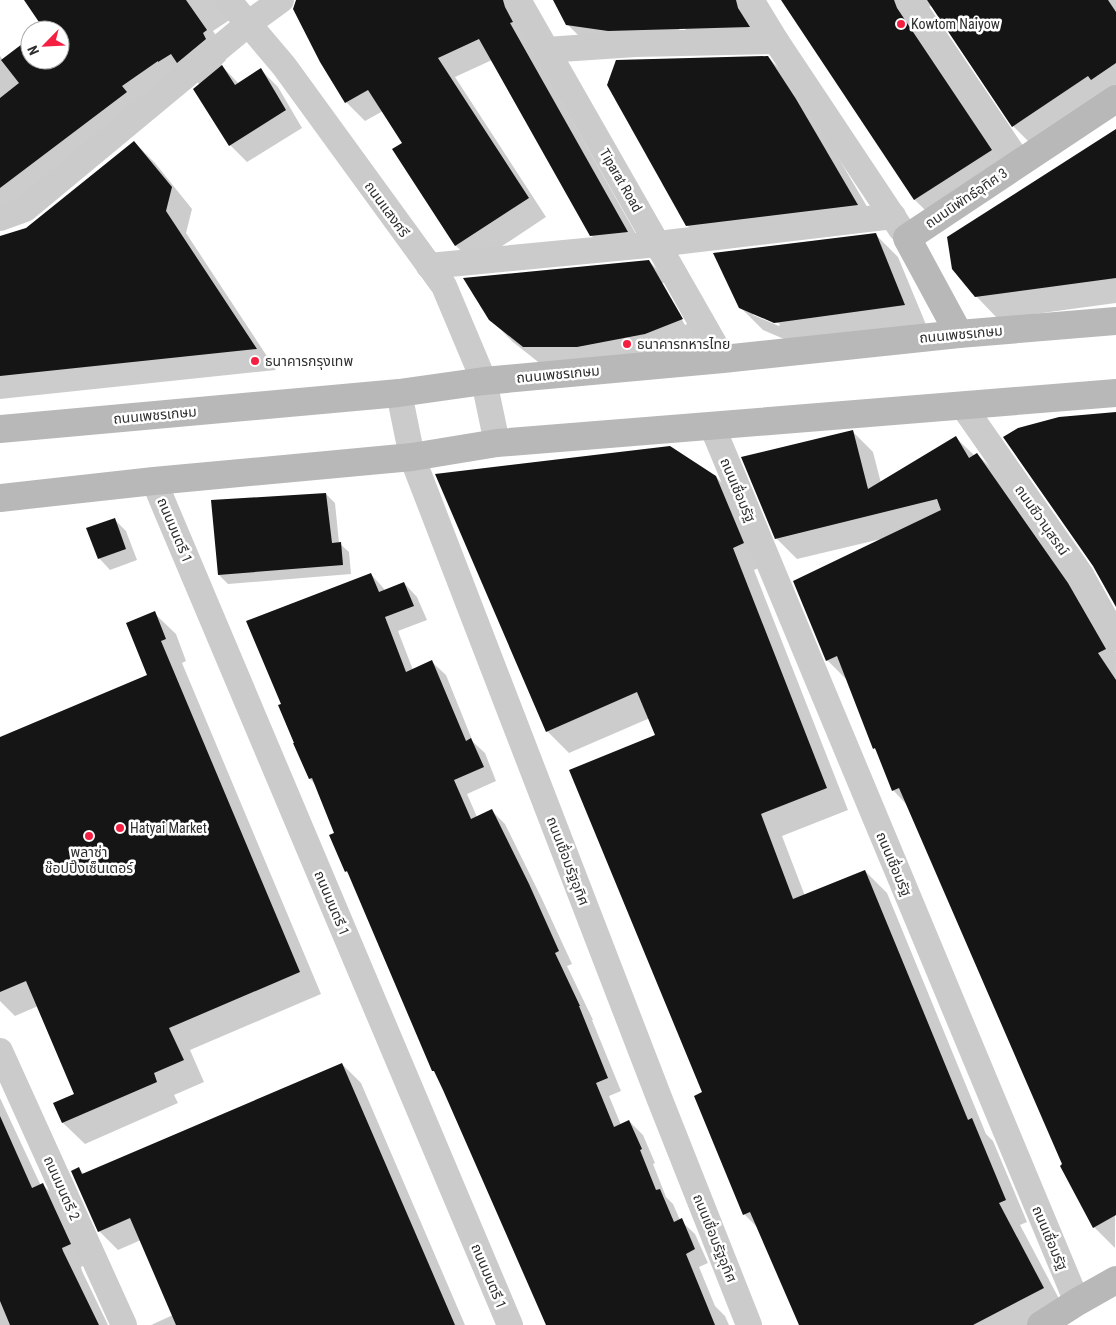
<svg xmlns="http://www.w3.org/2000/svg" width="1116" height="1325" font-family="'Roboto Condensed','Noto Sans Thai',sans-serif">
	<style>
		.shadow { fill: #0003; fill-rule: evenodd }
		.building { fill: #151515 }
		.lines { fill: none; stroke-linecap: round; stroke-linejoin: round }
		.street { stroke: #cbcbcb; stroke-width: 26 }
		.secondary { stroke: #b8b8b8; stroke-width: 28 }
		.poi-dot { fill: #f51f42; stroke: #fff; stroke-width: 2 }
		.labels { text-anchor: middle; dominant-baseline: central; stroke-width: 5; stroke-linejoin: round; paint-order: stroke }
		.poi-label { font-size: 14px; fill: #2e2e2e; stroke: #fff; text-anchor: start }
		.street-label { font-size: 14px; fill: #2e2e2e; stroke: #fff }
	</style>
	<rect width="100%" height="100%" fill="#fff"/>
	<g class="shadow">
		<path d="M25,0H218L231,19L213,31L226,51L222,54L226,60L221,65L239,84L261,70L278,87L302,128L247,162L230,145L200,85L191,75L0,224V56L3,60L30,39V60H60V30H43L45,28Z"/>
		<path d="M297,0H511L528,42L645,250L609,254L591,235L492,60L455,77L546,217L475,264L456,246L393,149L403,143L383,111L365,121L346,102L321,61Z"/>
		<path d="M554,0H662L691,49L588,45L567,24Z"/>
		<path d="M681,0H747L759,30L704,48L683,27Z"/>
		<path d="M782,0H1116V98L1034,147L1013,126L933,6L921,8L1012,171L936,221L915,200Z"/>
		<path d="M768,57L790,80L818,123L879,227L710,247L687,225Z"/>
		<path d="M1116,131V303L998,319L976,296Z"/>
		<path d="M134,142L155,163L192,209L186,233L276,370L0,399V237L27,229Z"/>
		<path d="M875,234L898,257L927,327L798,345L763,330L740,307ZM753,312L780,324L779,326L753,315Z"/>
		<path d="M649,261L671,284L704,342L668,356L547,369L513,342L490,319ZM661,283H664L687,324L685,325Z"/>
		<path d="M852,431L873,452L881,483L956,438L975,456L977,454L998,475L1089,605L1116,652L1115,1248L1094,1227L1064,1165L907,805L893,790L878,753L874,748L848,681L827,660L795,582L881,539L797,559L776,538Z"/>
		<path d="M716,477L738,499L766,565L754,570L848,810L782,836L805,896L865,871L887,893L986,1134L993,1141L1027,1222L1020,1225L1065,1310L1036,1325H801L760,1230L744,1214L704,1093L657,736L650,718L569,753L547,731Z"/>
		<path d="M326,494L335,503L339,543L349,552L351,574L228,584L219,575Z"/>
		<path d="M114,519L126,531L137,560L110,570L99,558Z"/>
		<path d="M371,574L385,590L404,583L417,597L427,620L398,631L413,670L432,662L446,675L473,742L485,753L496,781L467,794L477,817L492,811L505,824L542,899L572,964L567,966L593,1020H592L621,1091L609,1096L621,1125L629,1121L643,1135L655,1163L653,1164L666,1197L673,1204L680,1220L695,1234L708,1263L699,1267L715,1306L725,1316L729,1325H547L437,1074L433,1070L351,876L346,871L335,834L316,785L310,779L283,704Z"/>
		<path d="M154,613L176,634L186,661L182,663L321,994L190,1050L204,1082L174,1095L178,1103L85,1144L63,1123L55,1104L75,1094L38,1006L15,1016L0,1001V738L149,676Z"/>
		<path d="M342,1064L361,1083L465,1325H151L173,1315L141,1240L118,1250L99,1231L79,1169L84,1174Z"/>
		<path d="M0,1098L41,1186L43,1185L62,1204L89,1263L81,1267L82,1271L108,1325H0Z"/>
	</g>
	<g class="building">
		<path d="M24,0H186L207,30L203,33L206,39L177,63L171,54L158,62V61L122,86L127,92L0,188V98L19,83L1,60L30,38V60H60V30H40L43,28Z"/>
		<path d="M296,0H503L505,7L513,22L510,23L628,232L590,236L479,39L438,58L529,198L455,246L392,149L402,143L368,90L345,103L320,62L293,9Z"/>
		<path d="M553,0H736L738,8L750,27L608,31L566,25Z"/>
		<path d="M781,0H894L897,8L992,150L914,200Z"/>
		<path d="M927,0H1108L1116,12V63L1091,80L1088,76L1012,127Z"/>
		<path d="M768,56L796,99L858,205L686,226L607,85L616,60Z"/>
		<path d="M222,65L235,85L261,68L286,110L229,146L193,89Z"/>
		<path d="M1116,129V278L975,297L952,269L947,237Z"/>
		<path d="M134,141L172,187L166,211L257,349L0,376V236L26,228Z"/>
		<path d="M876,233L905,305L774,323L739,308L713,253Z"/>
		<path d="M649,260L683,319L645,334L577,347H523L489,320L463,278Z"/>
		<path d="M1116,412V607L1093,566L1003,437L1018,428L1059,417Z"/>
		<path d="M853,430L868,489L956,436L969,458L977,453L1068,583L1106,649L1098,653L1116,680V1215L1093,1228L1060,1166L1062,1164L899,788L892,791L875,748L873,749L837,656L826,661L793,581L941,510L937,499L775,539L741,457Z"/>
		<path d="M670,446L716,476L744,543L733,548L827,788L761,814L793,899L865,870L968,1120L972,1118L1006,1200L999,1203L1044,1288L973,1325H799L750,1212L743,1215L694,1096L702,1092L569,770L655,735L637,692L546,732L435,474Z"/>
		<path d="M326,493L332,543L341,542L343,565L218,575L211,500Z"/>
		<path d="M115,518L126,549L98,559L86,528Z"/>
		<path d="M371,573L379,592L404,582L414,606L385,617L406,672L432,660L466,741L471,738L484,767L454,780L471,819L492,809L529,884L559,951L555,953L580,1006H579L608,1078L596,1083L614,1127L629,1120L642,1149L640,1150L656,1190L660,1189L674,1222L682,1218L695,1249L686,1254L715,1325H546L443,1090L434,1071H432L347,871L345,872L329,835L334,833L312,778L309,779L293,743H294L278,705L281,704L246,621Z"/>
		<path d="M155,611L166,639L161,641L300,972L169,1028L184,1060L154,1073L157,1082L62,1123L53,1103L74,1094L26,981L0,992V737L147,675L126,623Z"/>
		<path d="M342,1063L455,1325H176L130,1218L98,1232L71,1171L79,1167L82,1174Z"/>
		<path d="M0,1116L32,1188L43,1183L71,1244L62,1248L63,1251L99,1325H10L0,1301Z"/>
	</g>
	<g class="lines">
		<g class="street">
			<path d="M228,0L284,66L444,286L484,381L497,443"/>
			<path d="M518,0L723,359"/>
			<path d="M751,0L776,41L901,229"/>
			<path d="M909,0L1019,163"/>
			<path d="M546,50L635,44L776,41"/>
			<path d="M0,218L25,209L248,24L281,0"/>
			<path d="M429,266L658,244L893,216"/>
			<path d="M399,393L412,457L660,1100L749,1325"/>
			<path d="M963,406L1081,575L1116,638"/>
			<path d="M712,426L1077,1302"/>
			<path d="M154,481L510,1325"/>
			<path d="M0,1051L124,1325"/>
		</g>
		<g class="secondary">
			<path d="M959,334L907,238L1116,99"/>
			<path d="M0,429L399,393L484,381L723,359L959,334L1116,321"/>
			<path d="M0,498L154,481L412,457L497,443L1116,393"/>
			<path d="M1041,1325L1077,1302L1116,1280"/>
		</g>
	</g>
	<g class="poi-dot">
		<circle cx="901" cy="24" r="5"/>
		<circle cx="627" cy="344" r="5"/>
		<circle cx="255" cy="361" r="5"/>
		<circle cx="120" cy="828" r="5"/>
		<circle cx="89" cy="836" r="5"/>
	</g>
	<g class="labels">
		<g class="poi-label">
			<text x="911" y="24">Kowtom Naiyow</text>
			<text x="637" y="344">ธนาคารทหารไทย</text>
			<text x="265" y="361">ธนาคารกรุงเทพ</text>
			<text x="130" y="828">Hatyai Market</text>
			<text x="89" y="852" text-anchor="middle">พลาซ่า<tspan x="89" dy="16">ช๊อปปิ๊งเซ็นเตอร์</tspan></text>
		</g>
		<g class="street-label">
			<text transform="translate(621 180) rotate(60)">Tiparat Road</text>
			<text transform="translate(966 198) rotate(-34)">ถนนนิพัทธ์อุทิศ 3</text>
			<text transform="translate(387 209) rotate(54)">ถนนเเสงศรี</text>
			<text transform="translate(961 334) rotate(-5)">ถนนเพชรเกษม</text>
			<text transform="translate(558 374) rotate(-5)">ถนนเพชรเกษม</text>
			<text transform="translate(155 415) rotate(-5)">ถนนเพชรเกษม</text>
			<text transform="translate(738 490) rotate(67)">ถนนเชื่อมรัฐ</text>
			<text transform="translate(1042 520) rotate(55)">ถนนชีวานุสรณ์</text>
			<text transform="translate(175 530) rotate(67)">ถนนมนตรี 1</text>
			<text transform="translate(568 861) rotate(69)">ถนนเชื่อมรัฐอุทิศ</text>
			<text transform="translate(894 864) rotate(67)">ถนนเชื่อมรัฐ</text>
			<text transform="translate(332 903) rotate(67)">ถนนมนตรี 1</text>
			<text transform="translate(62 1188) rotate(66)">ถนนมนตรี 2</text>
			<text transform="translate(715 1238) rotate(68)">ถนนเชื่อมรัฐอุทิศ</text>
			<text transform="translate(1050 1238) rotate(67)">ถนนเชื่อมรัฐ</text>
			<text transform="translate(489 1276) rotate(67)">ถนนมนตรี 1</text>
		</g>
	</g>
	<g transform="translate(45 45) rotate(246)"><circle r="24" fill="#ffffff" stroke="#ababab"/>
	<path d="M0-4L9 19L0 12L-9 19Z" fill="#f51f42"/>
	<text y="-8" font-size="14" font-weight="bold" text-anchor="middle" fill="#2e2e2e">N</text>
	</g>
</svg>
